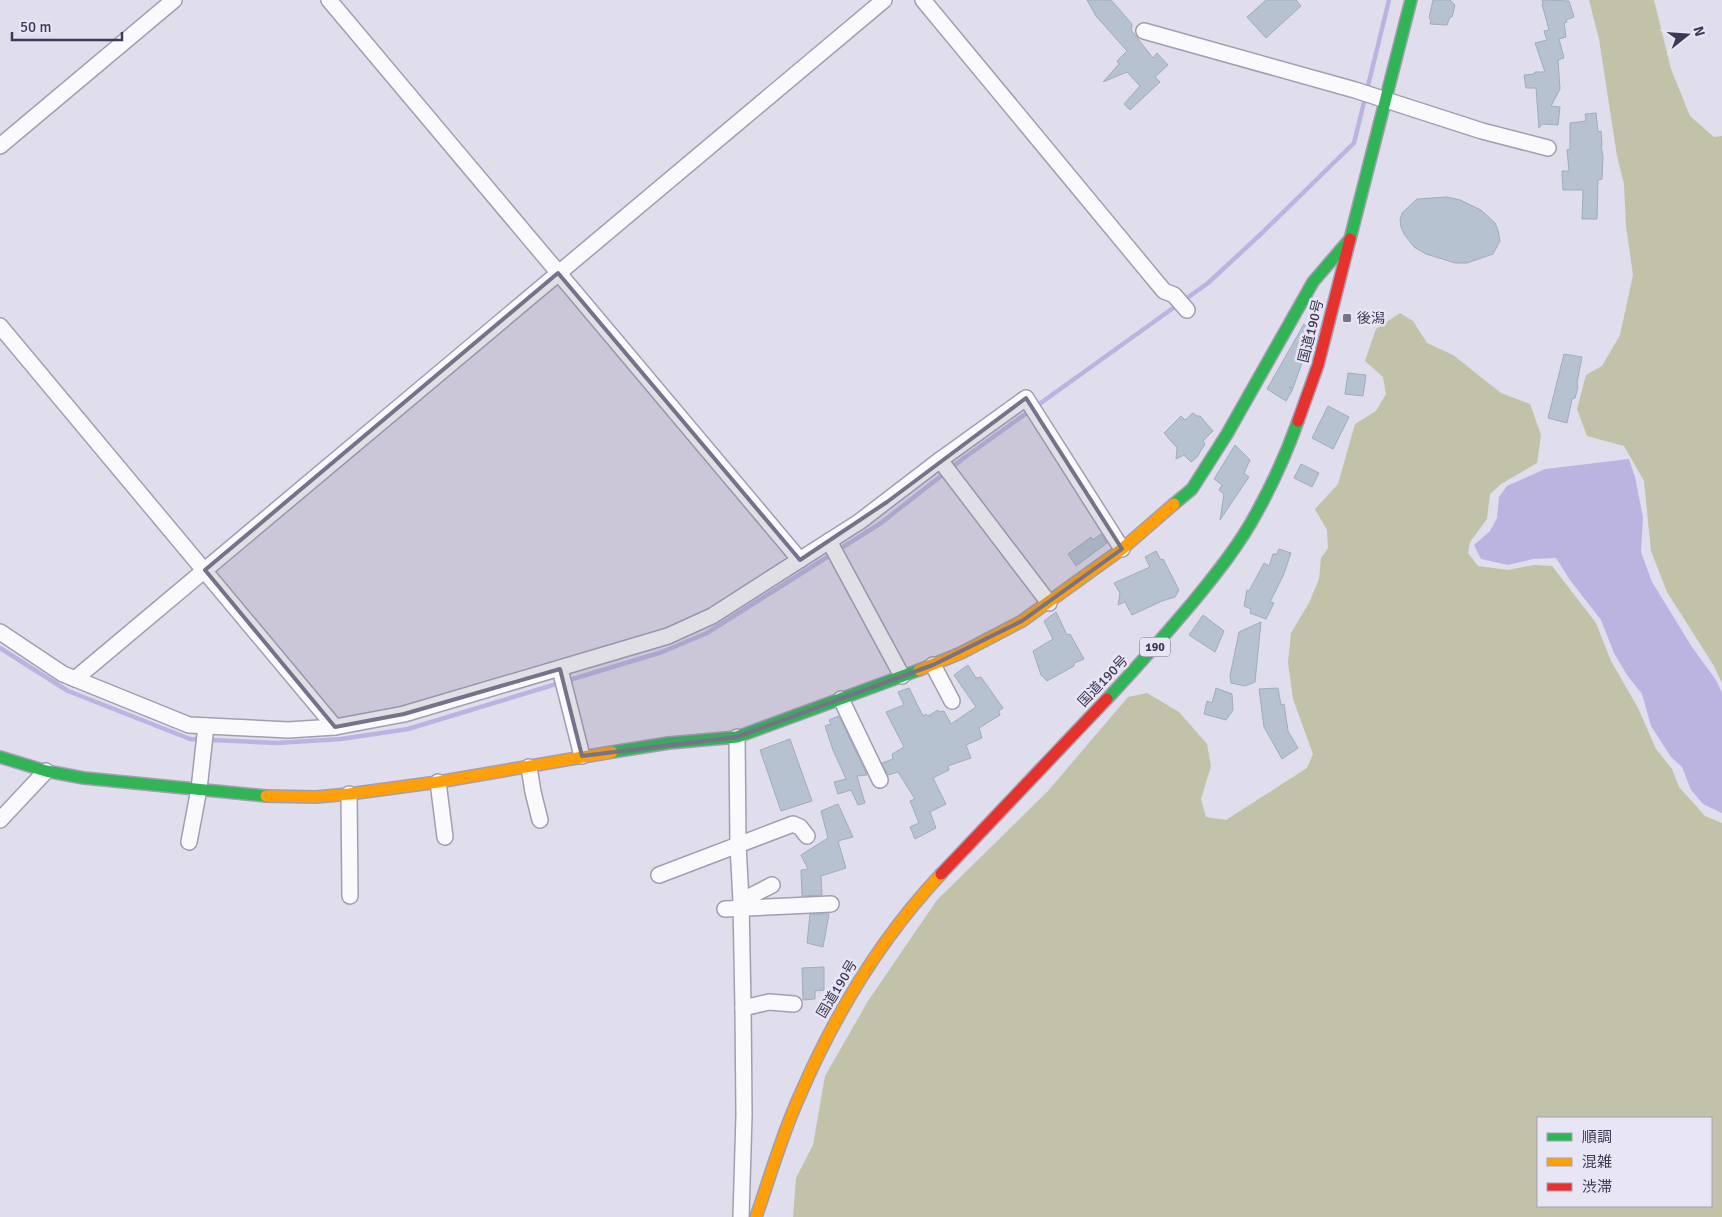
<svg xmlns="http://www.w3.org/2000/svg" width="1722" height="1217" font-family="Signika,'Noto Sans JP',sans-serif">
	<style>
		.forest { fill: #c1c2a7; fill-rule: evenodd }
		.water { fill: #bbb4e1 }
		.lines { fill: none; stroke-linecap: round; stroke-linejoin: round }
		.stream { stroke: #bbb4e1; stroke-width: 4.5 }
		.building { fill: #b6c2cf; stroke: #9eadbc }
		.street-casing { stroke: #a29eb2; stroke-width: 18 }
		.fast-casing { stroke: #a29eb2; stroke-width: 14 }
		.slow-casing { stroke: #a29eb2; stroke-width: 14 }
		.jam-casing { stroke: #a29eb2; stroke-width: 14 }
		.street { stroke: #fafafc; stroke-width: 15 }
		.fast { stroke: #30b455; stroke-width: 11 }
		.slow { stroke: #ff9f0a; stroke-width: 11 }
		.jam { stroke: #e5322d; stroke-width: 11 }
		.marked { fill: #76728a; fill-opacity: 0.2; stroke: #76728a; stroke-width: 4; stroke-linejoin: round }
		.poi-dot { fill: #76728a; stroke: #e8e6f4; stroke-width: 2 }
		.labels { text-anchor: middle; dominant-baseline: central; stroke-width: 5; stroke-linejoin: round; paint-order: stroke }
		.shield { fill: #e8e6f4; stroke: #706c85; stroke-width: 1 }
		.shield-label { font-size: 12px; font-weight: bold; fill: #3d3855 }
		.poi-label { font-size: 14px; fill: #3d3855; stroke: #e8e6f4; text-anchor: start }
		.street-label { font-size: 14px; fill: #3d3855; stroke: #e8e6f4 }
	</style>
	<rect width="100%" height="100%" fill="#e0dded"/>
	<g class="forest">
		<path d="M1589,0H1654L1671,69L1690,116L1714,137L1722,136V683L1714,666L1667,592L1651,551L1644,481L1624,446L1587,436L1577,409L1586,375L1602,366L1620,335L1633,275L1626,226L1624,184L1617,156L1599,39Z"/>
		<path d="M1400,313L1413,321L1427,343L1453,355L1501,393L1530,404L1541,435L1537,463L1501,484L1490,494L1487,519L1470,542L1468,553L1478,566L1508,570L1534,565L1552,566L1596,623L1611,661L1638,708L1656,749L1672,769L1679,787L1705,816L1722,823V1217H793L796,1178L813,1145L825,1076L868,1001L937,900L1048,791L1128,697L1147,693L1179,712L1207,744L1211,766L1201,799L1206,817L1226,820L1307,768L1313,754L1293,699L1288,663L1291,633L1309,603L1319,579L1321,558L1328,548L1327,530L1315,509L1338,484L1355,424L1376,411L1386,394L1383,377L1365,361L1376,329ZM1711,1118V1206H1538V1118Z"/>
	</g>
	<path class="water" d="M1629,459L1635,477L1643,517L1641,552L1652,582L1692,647L1716,680L1722,693V813L1703,804L1691,790L1682,767L1671,757L1651,726L1642,694L1627,675L1614,653L1601,620L1570,580L1556,558L1533,559L1508,565L1481,559L1474,545L1490,531L1497,518L1499,497L1507,486L1545,469Z"/>
	<g class="lines">
		<path class="stream" d="M0,648L68,691L190,739L277,743L341,739L408,729L662,652L707,633L881,523L964,458L1208,283L1262,233L1354,143L1389,0"/>
	</g>
	<g class="building">
		<path d="M1087,0H1111L1132,24L1131,30L1153,58L1157,53L1168,65L1155,77L1160,82L1130,110L1124,104L1140,86L1127,72L1103,82L1119,64L1117,61L1127,51L1096,16Z"/>
		<path d="M1266,0H1296L1301,6L1266,38L1247,17Z"/>
		<path d="M1433,0H1450L1455,5L1452,17H1450L1447,25L1430,24L1431,20L1429,18Z"/>
		<path d="M1542,0L1569,1L1574,17L1566,20L1567,22L1564,23L1566,37L1559,39L1564,58L1558,60L1560,89L1551,106L1560,107L1558,125L1542,124L1539,128L1536,88H1526L1524,75L1534,74L1535,72H1545L1535,43L1547,40L1544,31L1549,30L1542,4H1543Z"/>
		<path d="M1596,113L1598,132L1601,131L1602,145H1601L1603,157L1602,179L1598,180L1597,219H1582L1583,190H1563L1562,171H1569L1567,150L1570,149V123L1586,121L1585,114Z"/>
		<path d="M1447,197L1460,200L1481,210L1495,223L1498,230L1500,241L1493,254L1467,263H1455L1426,254L1414,247L1404,234L1401,227L1400,220L1402,213L1417,199Z"/>
		<path d="M1304,324L1311,331L1303,360L1293,388L1289,387L1293,389L1286,401L1267,389Z"/>
		<path d="M1564,354L1582,357L1577,383L1578,387L1575,398L1572,399L1567,423L1548,418Z"/>
		<path d="M1348,373L1366,375L1363,396L1345,394Z"/>
		<path d="M1328,406L1349,417L1333,449L1312,438Z"/>
		<path d="M1193,413L1197,416H1200L1213,431L1203,441L1205,444L1197,457L1191,462L1184,455L1176,459L1177,448L1164,433L1181,416L1185,420Z"/>
		<path d="M1235,445L1250,460L1244,473L1249,477L1220,520L1224,494L1219,490L1222,485L1214,479Z"/>
		<path d="M1301,464L1319,473L1312,487L1294,478Z"/>
		<path d="M1101,534L1107,543L1076,566L1068,554L1091,537L1093,540Z"/>
		<path d="M1279,549L1291,553L1283,576L1270,602L1274,603L1266,619L1250,613L1251,609L1244,606L1247,590L1249,591L1264,563L1269,566L1273,554H1277Z"/>
		<path d="M1156,551L1161,560L1163,559L1179,590L1175,597L1162,601L1132,615L1125,602L1118,605L1120,593L1114,583L1150,567L1145,557Z"/>
		<path d="M1056,612L1067,635L1070,634L1084,659L1074,663V666L1047,681L1041,675L1033,651L1053,639L1044,621Z"/>
		<path d="M1203,615L1224,631L1215,652L1189,635Z"/>
		<path d="M1261,622L1255,682L1245,686L1231,683L1230,676L1239,632Z"/>
		<path d="M968,665L976,678L981,677L1003,708L999,711L1000,715L979,728L982,738L966,745L971,758L948,766L949,770L933,778L946,804L930,812L936,828L915,839L910,827L919,823L910,801L915,799L898,772L888,775L882,763L893,759L892,754L904,747L886,712L904,705L898,692L909,688L923,716L926,714L928,716L938,710L939,712L944,711L951,724L976,707L954,675Z"/>
		<path d="M1216,688L1232,694L1233,710L1226,720L1204,714L1207,701L1212,703Z"/>
		<path d="M1278,688L1281,705L1284,704L1288,731L1298,748L1282,759L1264,727L1259,689Z"/>
		<path d="M839,716L867,775L857,776L865,803L858,805L851,790L838,794L834,782L846,779L833,750L825,726L831,724L829,720Z"/>
		<path d="M790,739L812,801L781,811L760,750Z"/>
		<path d="M838,804L853,837L838,841L846,868L821,876L822,895L802,896L801,870L808,869L801,855L828,838L821,811Z"/>
		<path d="M810,914H829L823,947L807,943Z"/>
		<path d="M824,967V990L815,991V999L803,1000L802,968Z"/>
	</g>
	<g class="lines">
		<defs>
			<g id="street">
				<path d="M329,0L800,560"/>
				<path d="M923,0L1164,291L1174,295L1187,310"/>
				<path d="M1144,31L1355,90L1482,131L1548,148"/>
				<path d="M0,146L174,0"/>
				<path d="M0,326L335,727"/>
				<path d="M940,460L1049,603"/>
				<path d="M829,541L902,676"/>
				<path d="M0,632L63,674L189,725L288,730L335,727L404,714L668,636L712,616L859,522L940,460L1026,398L1122,549"/>
				<path d="M933,665L952,701"/>
				<path d="M560,669L582,756"/>
				<path d="M75,679L884,0"/>
				<path d="M841,699L880,780"/>
				<path d="M737,737L738,845L741,901L743,1008L744,1115L741,1217"/>
				<path d="M529,767L533,792L540,820"/>
				<path d="M438,782L445,837"/>
				<path d="M349,794L350,896"/>
				<path d="M0,820L46,771"/>
				<path d="M189,842L199,789L206,726"/>
				<path d="M659,875L793,824L800,827L807,836"/>
				<path d="M741,901L772,885"/>
				<path d="M725,909L831,904"/>
				<path d="M743,1008L769,1002L794,1004"/>
			</g>
			<g id="fast">
				<path d="M1350,239L1411,0"/>
				<path d="M1174,504L1192,489L1227,434L1313,282L1349,240"/>
				<path d="M1107,699C1137,667 1165,635 1193,602C1216,574 1240,544 1257,512C1273,483 1287,452 1298,421"/>
				<path d="M612,752L669,743L737,737L919,670"/>
				<path d="M0,757L46,771L84,778L266,796"/>
			</g>
			<g id="slow">
				<path d="M919,670L961,653L1022,621L1122,549L1174,504"/>
				<path d="M266,796L316,797L349,794L438,782L612,752"/>
				<path d="M756,1217C770,1177 782,1134 800,1095C835,1014 881,938 941,874"/>
			</g>
			<g id="jam">
				<path d="M1298,421L1318,365L1350,239"/>
				<path d="M941,874L1107,699"/>
			</g>
		</defs>
		<use href="#street" class="street-casing"/>
		<use href="#fast" class="fast-casing"/>
		<use href="#slow" class="slow-casing"/>
		<use href="#jam" class="jam-casing"/>
		<use href="#street" class="street"/>
		<use href="#fast" class="fast"/>
		<use href="#slow" class="slow"/>
		<use href="#jam" class="jam"/>
	</g>
	<path class="marked" d="M558,273L800,560L887,502L1026,398L1122,549L1022,621L933,665L737,737L582,756L560,669L404,714L335,727L205,570Z"/>
	<rect class="poi-dot" x="1342" y="313" width="10" height="10" rx="2.5"/>
	<g class="labels">
		<rect class="shield" x="1140" y="637.5" width="30" height="19" rx="4"/>
		<g class="shield-label">
			<text x="1155" y="647">190</text>
		</g>
		<g class="poi-label">
			<text x="1357" y="318">後潟</text>
		</g>
		<g class="street-label">
			<text transform="translate(1311 331) rotate(-76)">国道190号</text>
			<text transform="translate(1103 681) rotate(-46)">国道190号</text>
			<text transform="translate(837 989) rotate(-59)">国道190号</text>
		</g>
	</g>
	<rect x="1537" y="1117" width="175" height="90" fill="#e8e6f4" stroke="#a4a0b4"/>
	<rect x="1547" y="1133" width="25" height="8" fill="#30b455" stroke="#a4a0b4"/>
	<text x="1582" y="1142" font-size="15" fill="#3d3855">順調</text>
	<rect x="1547" y="1158" width="25" height="8" fill="#ff9f0a" stroke="#a4a0b4"/>
	<text x="1582" y="1167" font-size="15" fill="#3d3855">混雑</text>
	<rect x="1547" y="1183" width="25" height="8" fill="#e5322d" stroke="#a4a0b4"/>
	<text x="1582" y="1192" font-size="15" fill="#3d3855">渋滞</text>
	<g transform="translate(1687 35) rotate(73)" stroke="#e8e6f4" stroke-width="4" paint-order="stroke">
	<path d="M0-4L9 19L0 12L-9 19Z" fill="#3d3855"/>
	<text y="-8" font-size="14" font-weight="bold" text-anchor="middle" fill="#3d3855">N</text>
	</g>
	<path d="M12 32v8h110v-8" fill="none" stroke="#3d3855" stroke-width="2.5"/>
	<text x="20" y="32" font-size="15" fill="#3d3855" stroke="#e8e6f4" stroke-width="4" paint-order="stroke">50 m</text>
</svg>
